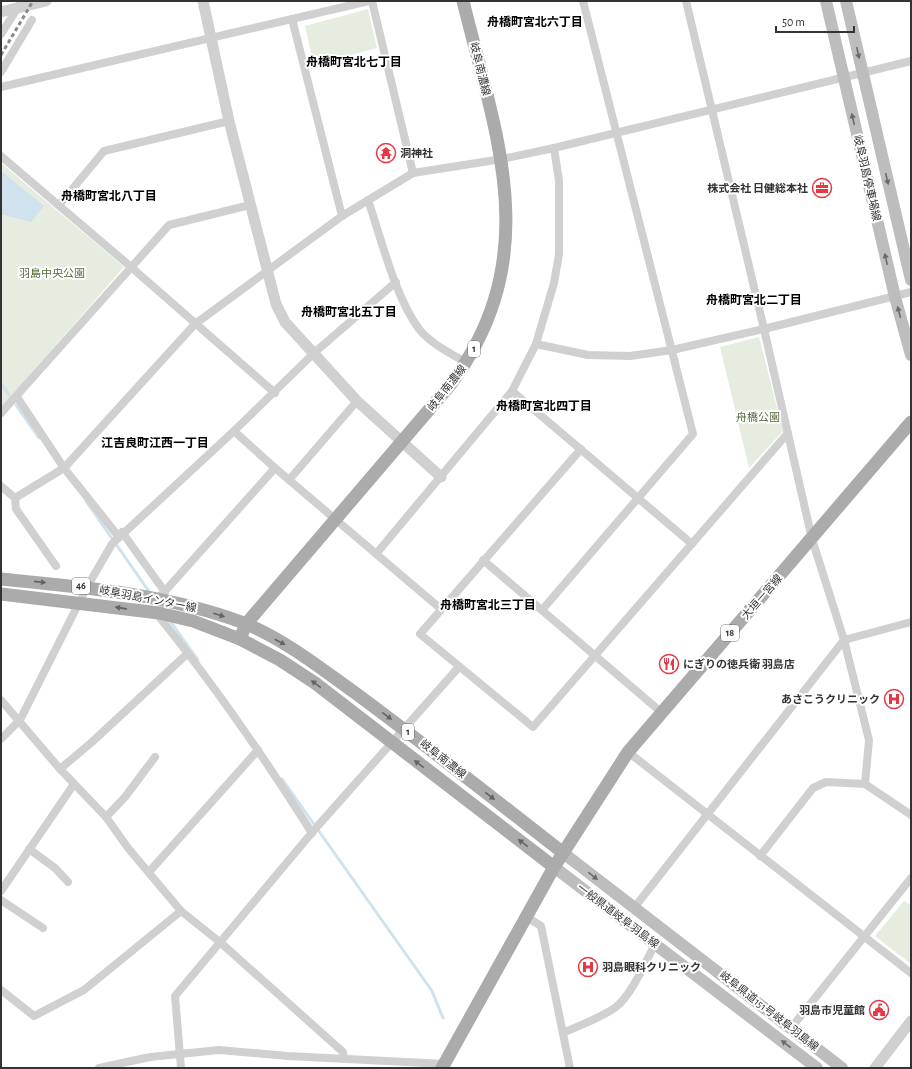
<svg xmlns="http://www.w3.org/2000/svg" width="912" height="1069" font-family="'Alegreya Sans','Noto Sans JP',sans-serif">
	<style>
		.green { fill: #e6ecdf }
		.water { fill: #cfe2ee }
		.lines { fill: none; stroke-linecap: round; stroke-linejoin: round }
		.stream { stroke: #cfe2ee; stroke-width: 3 }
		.minor { stroke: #d0d0d0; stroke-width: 8 }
		.tertiary { stroke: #d0d0d0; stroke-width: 11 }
		.secondary { stroke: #bdbdbd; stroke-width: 12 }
		.primary { stroke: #ababab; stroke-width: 13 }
		.rail { stroke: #888; stroke-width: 3; stroke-dasharray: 4 3; stroke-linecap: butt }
		.oneway { fill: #6a6a6a }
		.oneway2 { fill: #636363 }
		.labels { text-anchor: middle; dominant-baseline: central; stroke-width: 4; stroke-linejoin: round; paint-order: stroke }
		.shield { fill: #fff; stroke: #707070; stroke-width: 1 }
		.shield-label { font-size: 10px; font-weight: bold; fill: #333 }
		.street-label { font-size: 11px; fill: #333; stroke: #fff }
		.poi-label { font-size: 11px; font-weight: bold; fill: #333; stroke: #fff; text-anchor: start }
		.park-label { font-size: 11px; fill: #56703f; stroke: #fff }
		.neighbourhood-label { font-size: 12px; font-weight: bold; fill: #000; stroke: #fff }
	</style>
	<rect width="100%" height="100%" fill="#fff"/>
	<g class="green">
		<path d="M368,9L377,48L314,65L305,26Z"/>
		<path d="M1,163L124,267L1,408Z"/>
		<path d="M759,337L783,431L749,468L720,347Z"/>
		<path d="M904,901L911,905V964L875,936Z"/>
	</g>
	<path class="water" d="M1,171L44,206L31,222L1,214Z"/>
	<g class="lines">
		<g class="stream">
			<path d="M1,383L9,395"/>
			<path d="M16,405L39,438"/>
			<path d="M86,501L150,593"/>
			<path d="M170,621L198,660"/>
			<path d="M282,779L432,991L443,1018"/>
		</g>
		<g class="minor">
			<path d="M372,1L413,173"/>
			<path d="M686,1L764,329L812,539L844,640L869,740L865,784"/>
			<path d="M292,19L342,216"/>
			<path d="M1,34L22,1"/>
			<path d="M1,72L32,20"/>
			<path d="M1,87L369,1"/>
			<path d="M1,156L131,267L275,393"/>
			<path d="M368,200C381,238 395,297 419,329C431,344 450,353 467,363"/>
			<path d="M59,205L104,151L229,121"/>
			<path d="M536,344L588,355L630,356L672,350L764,329L911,292"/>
			<path d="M512,391L692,544"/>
			<path d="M17,397L64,468L119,537"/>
			<path d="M1,413L169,225L250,205"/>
			<path d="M234,431L275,468L441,609"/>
			<path d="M581,449L420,634L533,727L788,433"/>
			<path d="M289,480L357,401"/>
			<path d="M1,486L15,498L16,509L56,566"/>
			<path d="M15,498L64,468L195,324L342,216L413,173L502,159L554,148L911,61"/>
			<path d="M122,532L165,592"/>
			<path d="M376,554L512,391L536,344L554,283L559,254V181L554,148"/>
			<path d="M483,560L661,712"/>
			<path d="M157,600L275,468"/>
			<path d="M542,610L693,434L583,1"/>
			<path d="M156,613C213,683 264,757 312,833"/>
			<path d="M1,700L60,769L106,817L128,848L181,911L221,943L343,1052L344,1059"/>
			<path d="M1,739L20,720L87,587L112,544L234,431L314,353L396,282"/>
			<path d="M628,752L911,973"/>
			<path d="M60,769L92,742L188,653"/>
			<path d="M106,817L125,797L155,757"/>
			<path d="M29,849L55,868L68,882"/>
			<path d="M760,856L813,788L826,782L865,784L911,815"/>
			<path d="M149,872L258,750"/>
			<path d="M1,891L74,784"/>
			<path d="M1,900L43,928"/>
			<path d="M634,908L844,640L911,622"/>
			<path d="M525,916L541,926L570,1068"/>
			<path d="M1,990L34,1016L84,990L181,911"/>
			<path d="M791,1028L911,878"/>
			<path d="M563,1033C580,1025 601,1018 616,1007C632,994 645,963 655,944"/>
			<path d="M99,1068L150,1057L219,1050L288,1056L445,1064"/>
			<path d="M181,1068L175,996L315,829L458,668"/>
		</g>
		<g class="tertiary">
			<path d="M203,1L229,121L276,304L285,322L357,401L441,477"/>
			<path d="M1,12L46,1"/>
			<path d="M875,1068L911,1021"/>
		</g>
		<g class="secondary">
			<path d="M826,1L895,297L911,355"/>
			<path d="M846,1L911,280"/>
			<path d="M562,852L842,1068"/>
			<path d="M554,867L817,1068"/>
		</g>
		<g class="primary">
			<path d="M1,579C83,587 167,594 244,623C284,639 323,670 358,695C427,746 494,799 562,852"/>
			<path d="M1,594L159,613L193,621L240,639L280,660L315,683L554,867"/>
			<path d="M240,639L246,624L451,384C545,256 497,139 463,1"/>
			<path d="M442,1068L554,867L628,752L911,422"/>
		</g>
		<path class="rail" d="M1,55L33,1"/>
	</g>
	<defs><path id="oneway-solid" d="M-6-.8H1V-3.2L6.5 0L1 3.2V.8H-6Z"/></defs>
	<g class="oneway">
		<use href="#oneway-solid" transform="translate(858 53) rotate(77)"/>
		<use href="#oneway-solid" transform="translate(853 119) rotate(-103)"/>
		<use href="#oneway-solid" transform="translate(887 179) rotate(77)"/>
		<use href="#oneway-solid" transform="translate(886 259) rotate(-103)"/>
		<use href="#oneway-solid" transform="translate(899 312) rotate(-105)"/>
		<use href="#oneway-solid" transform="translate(593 876) rotate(38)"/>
		<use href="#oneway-solid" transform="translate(786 1044) rotate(-143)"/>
	</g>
	<g class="oneway2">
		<use href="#oneway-solid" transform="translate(40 582) rotate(6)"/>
		<use href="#oneway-solid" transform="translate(121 608) rotate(-172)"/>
		<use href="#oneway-solid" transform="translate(219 615) rotate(18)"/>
		<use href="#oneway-solid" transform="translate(280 642) rotate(28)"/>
		<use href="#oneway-solid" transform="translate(316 684) rotate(-144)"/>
		<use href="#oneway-solid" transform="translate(387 716) rotate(36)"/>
		<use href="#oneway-solid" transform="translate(419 764) rotate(-143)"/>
		<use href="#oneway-solid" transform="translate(490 796) rotate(38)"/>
		<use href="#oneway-solid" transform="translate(523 843) rotate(-143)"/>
	</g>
	<defs>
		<symbol id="temple-ring" viewBox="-11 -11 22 22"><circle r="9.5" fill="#fff" stroke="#e63946" stroke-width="1.5"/><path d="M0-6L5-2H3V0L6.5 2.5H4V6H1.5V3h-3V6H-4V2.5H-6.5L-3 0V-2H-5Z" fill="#e63946"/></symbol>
		<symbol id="office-ring" viewBox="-11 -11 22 22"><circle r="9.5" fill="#fff" stroke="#e63946" stroke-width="1.5"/><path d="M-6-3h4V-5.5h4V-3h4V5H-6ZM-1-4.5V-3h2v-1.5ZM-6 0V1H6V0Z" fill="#e63946"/></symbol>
		<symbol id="restaurant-ring" viewBox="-11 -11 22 22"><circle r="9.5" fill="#fff" stroke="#e63946" stroke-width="1.5"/><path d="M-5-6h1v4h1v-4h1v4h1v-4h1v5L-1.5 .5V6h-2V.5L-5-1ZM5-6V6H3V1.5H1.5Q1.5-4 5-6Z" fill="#e63946"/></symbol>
		<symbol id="hospital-ring" viewBox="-11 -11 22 22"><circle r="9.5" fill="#fff" stroke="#e63946" stroke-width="1.5"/><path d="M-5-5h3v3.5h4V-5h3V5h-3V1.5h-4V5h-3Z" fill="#e63946"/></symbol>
		<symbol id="civic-ring" viewBox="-11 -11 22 22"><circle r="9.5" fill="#fff" stroke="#e63946" stroke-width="1.5"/><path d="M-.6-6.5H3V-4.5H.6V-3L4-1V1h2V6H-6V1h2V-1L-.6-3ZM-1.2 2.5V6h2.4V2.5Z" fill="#e63946"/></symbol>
	</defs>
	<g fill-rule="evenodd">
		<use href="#temple-ring" x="375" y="142" width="22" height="22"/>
		<use href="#office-ring" x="811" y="177" width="22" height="22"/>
		<use href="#restaurant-ring" x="658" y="653" width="22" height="22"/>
		<use href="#hospital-ring" x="883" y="688" width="22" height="22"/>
		<use href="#hospital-ring" x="577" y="956" width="22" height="22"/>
		<use href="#civic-ring" x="868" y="999" width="22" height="22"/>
	</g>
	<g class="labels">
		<g class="shield">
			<rect x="468" y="341" width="12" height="16" rx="3"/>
			<rect x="72" y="578" width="18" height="16" rx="3"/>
			<rect x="721" y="625" width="18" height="16" rx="3"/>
			<rect x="402" y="724" width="12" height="16" rx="3"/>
		</g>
		<g class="shield-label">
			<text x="474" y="349">1</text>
			<text x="81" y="586">46</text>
			<text x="730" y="633">18</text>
			<text x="408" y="732">1</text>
		</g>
		<g class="street-label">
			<text transform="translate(480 69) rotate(76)">岐阜南濃線</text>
			<text transform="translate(867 178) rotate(77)">岐阜羽島停車場線</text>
			<text transform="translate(447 388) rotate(-52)">岐阜南濃線</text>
			<text transform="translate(762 597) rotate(-49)">大垣一宮線</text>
			<text transform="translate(148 599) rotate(11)">岐阜羽島インター線</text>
			<text transform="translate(443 759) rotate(38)">岐阜南濃線</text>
			<text transform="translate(618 916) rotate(37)">一般県道岐阜羽島線</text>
			<text transform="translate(769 1011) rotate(38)">岐阜県道151号岐阜羽島線</text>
		</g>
		<g class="poi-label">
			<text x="400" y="153">洞神社</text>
			<text x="808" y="188" text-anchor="end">株式会社 日健総本社</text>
			<text x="683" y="664">にぎりの徳兵衛 羽島店</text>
			<text x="880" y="699" text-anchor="end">あさこうクリニック</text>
			<text x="602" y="967">羽島眼科クリニック</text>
			<text x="865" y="1010" text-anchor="end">羽島市児童館</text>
		</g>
		<g class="park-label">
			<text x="52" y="273">羽島中央公園</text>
			<text x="758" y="417">舟橋公園</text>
		</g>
		<g class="neighbourhood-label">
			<text x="535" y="22">舟橋町宮北六丁目</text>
			<text x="354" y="62">舟橋町宮北七丁目</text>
			<text x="109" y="196">舟橋町宮北八丁目</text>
			<text x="754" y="300">舟橋町宮北二丁目</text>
			<text x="349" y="312">舟橋町宮北五丁目</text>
			<text x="544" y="406">舟橋町宮北四丁目</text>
			<text x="155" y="443">江吉良町江西一丁目</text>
			<text x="488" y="605">舟橋町宮北三丁目</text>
		</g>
	</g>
	<rect width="912" height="1069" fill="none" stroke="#333333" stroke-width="4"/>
	<path d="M776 26v6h78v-6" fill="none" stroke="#333333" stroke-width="2"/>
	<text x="782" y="26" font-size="12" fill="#333333" stroke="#ffffff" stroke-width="3" paint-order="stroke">50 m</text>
</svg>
